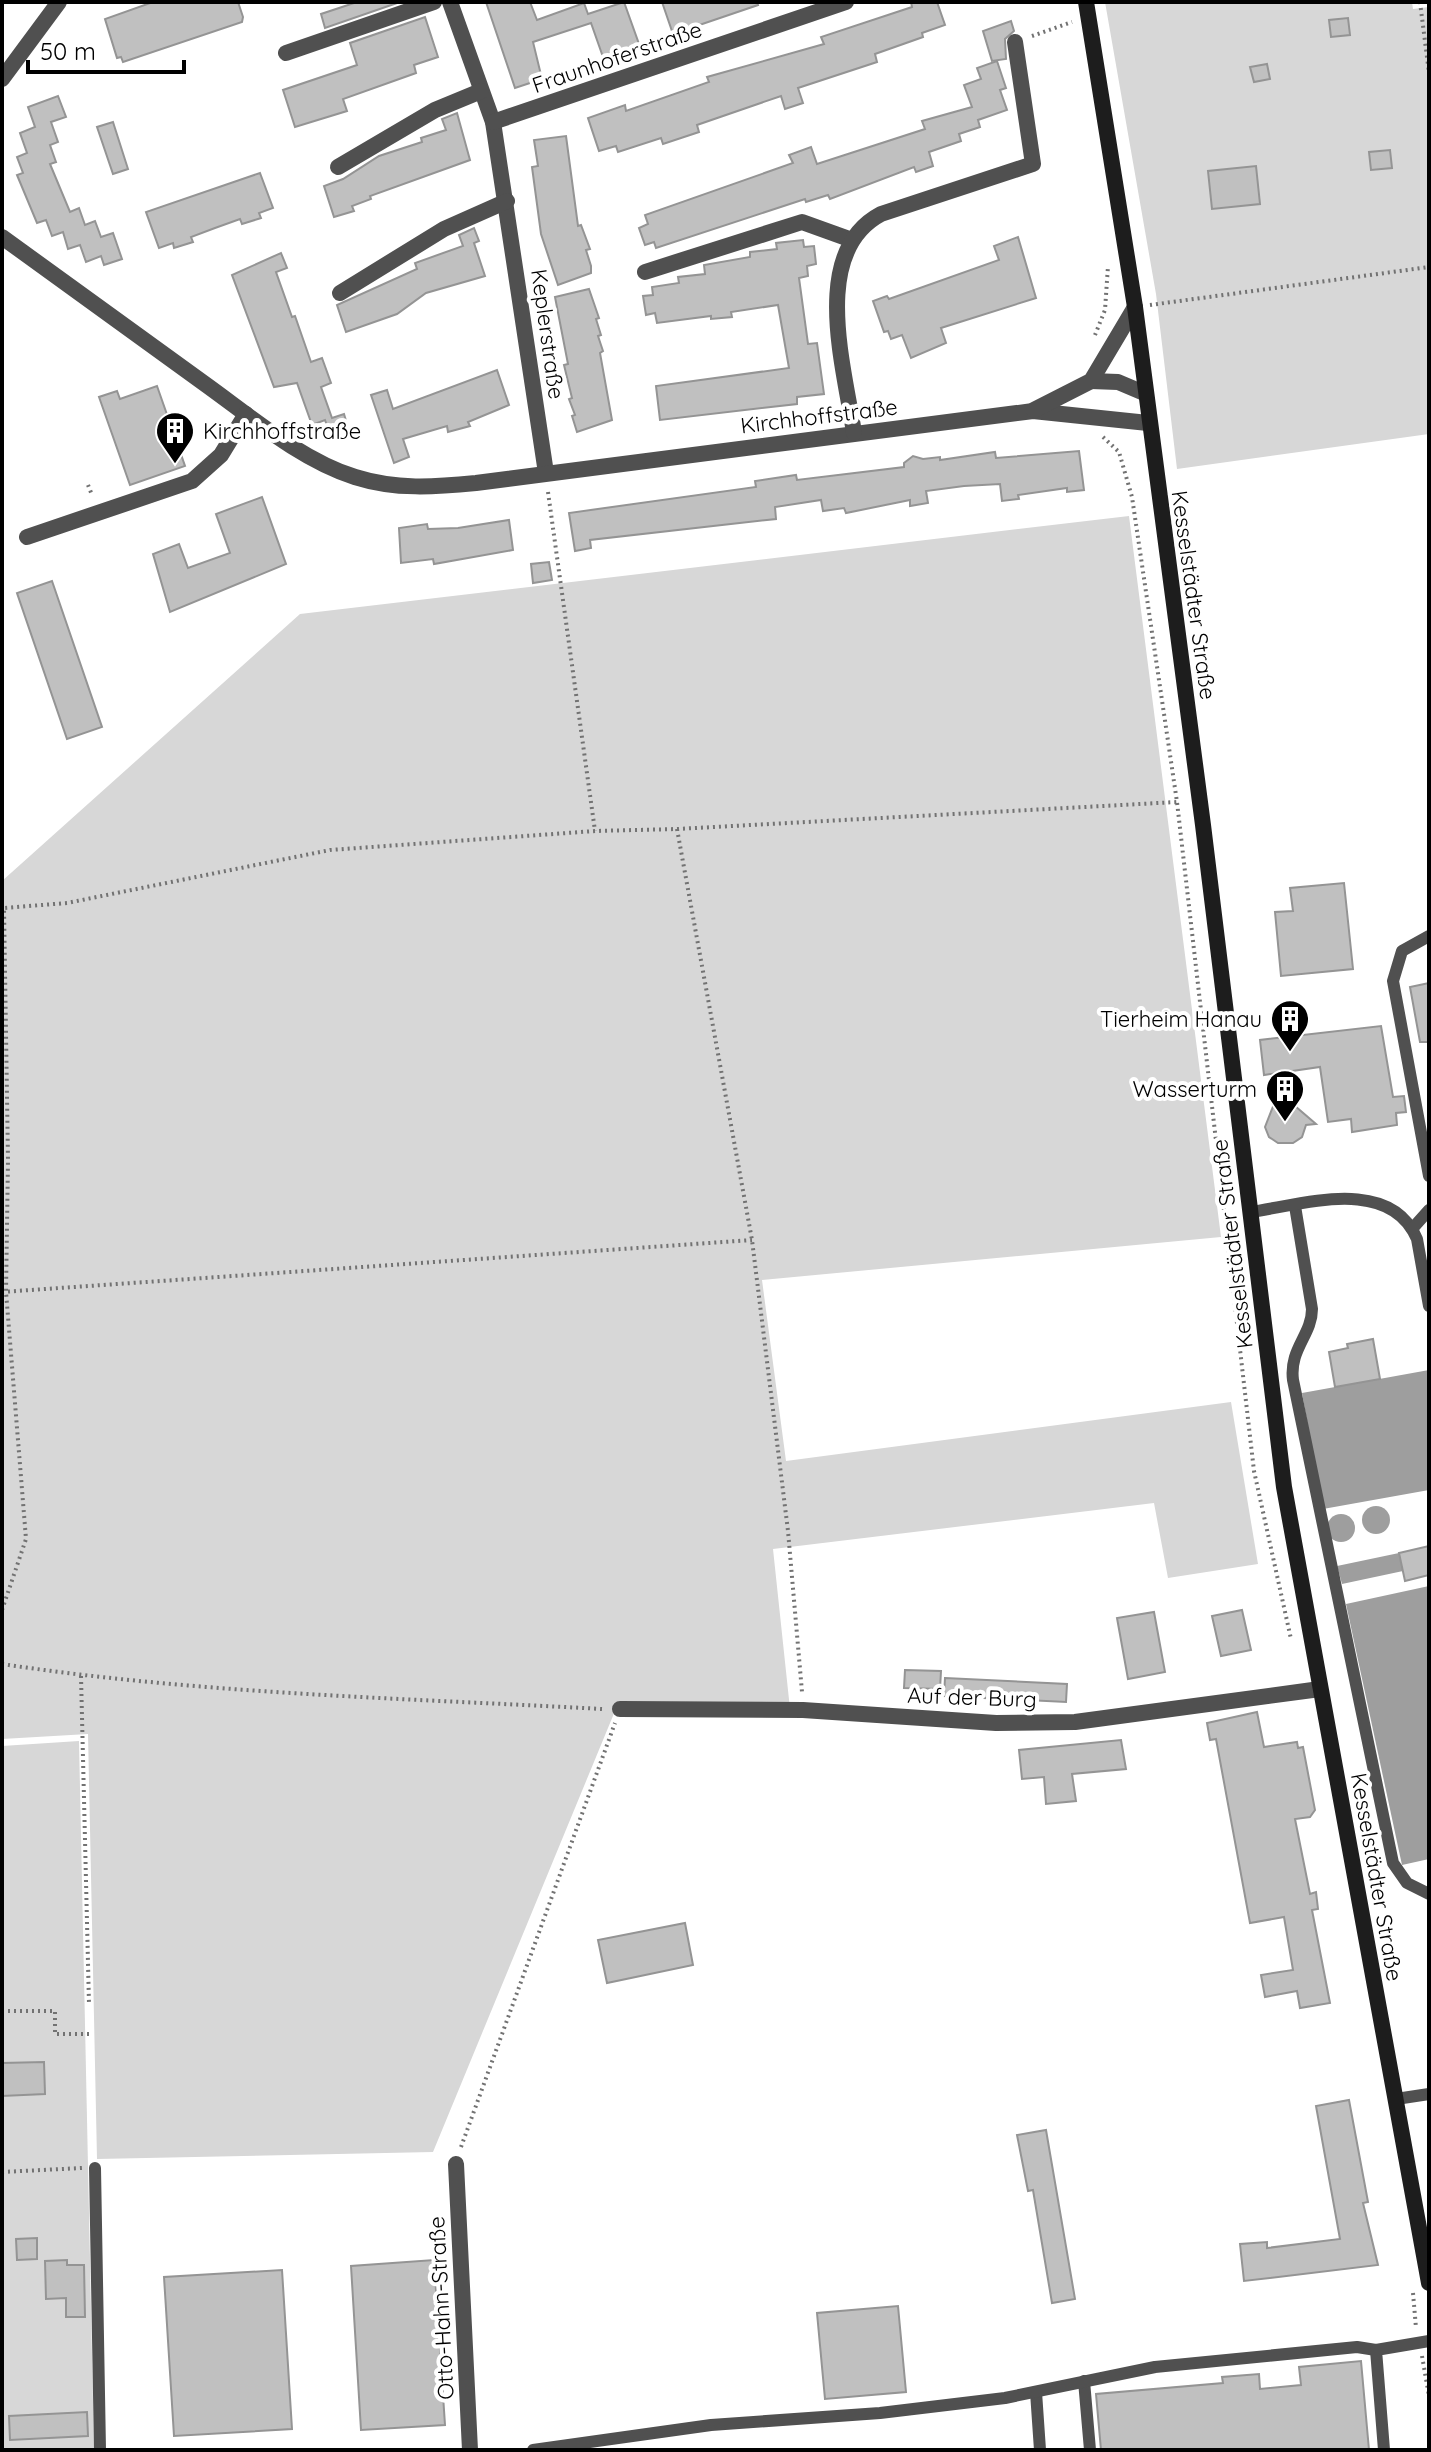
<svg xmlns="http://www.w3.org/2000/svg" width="1431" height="2452" font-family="Quicksand,sans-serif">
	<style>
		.green { fill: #d7d7d7 }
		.water { fill: #9e9e9e }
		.building { fill: #c0c0c0; stroke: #949494; stroke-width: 2 }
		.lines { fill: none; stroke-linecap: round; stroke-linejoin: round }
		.path { stroke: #727272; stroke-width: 4; stroke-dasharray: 2 4; stroke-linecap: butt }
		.service { stroke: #505050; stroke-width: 12 }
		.minor { stroke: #505050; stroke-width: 16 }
		.secondary { stroke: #1d1d1d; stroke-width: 16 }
		.labels { text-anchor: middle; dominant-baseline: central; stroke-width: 8; stroke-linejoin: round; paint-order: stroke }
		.street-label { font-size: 22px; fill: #000; stroke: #fff }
		.poi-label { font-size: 22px; fill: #000; stroke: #fff; text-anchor: end }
	</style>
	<rect width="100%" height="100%" fill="#fff"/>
	<g class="green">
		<path d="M1105,2H1412L1413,9L1429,7V434L1177,469L1156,294Z"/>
		<path d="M1129,516L1221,1237L762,1280L786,1461L1231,1402L1258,1564L1168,1578L1154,1503L773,1549L790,1709L615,1711L433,2152L97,2159L88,1734L2,1739V881L300,614Z"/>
		<path d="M79,1741L94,2450H2V1746Z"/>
	</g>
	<g class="water">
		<path d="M1429,1370V1490L1323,1509L1302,1393Z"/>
		<circle cx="1376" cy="1520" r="14"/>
		<circle cx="1341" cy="1528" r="14"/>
		<path d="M1399,1553L1403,1571L1342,1584L1337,1566Z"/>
		<path d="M1429,1586V1859L1402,1865L1346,1604Z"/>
	</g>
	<g class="building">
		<path d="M153,2H238L243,17L242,22L123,62L121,57L117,58L105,19Z"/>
		<path d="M357,2H400L325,28L321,14Z"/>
		<path d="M486,2H530L537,20L584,3L588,14L624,2L639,44L603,57L591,23L533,42L542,79L515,88Z"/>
		<path d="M662,2H757L758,5L673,34Z"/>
		<path d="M911,2H937L945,25L922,33L923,37L875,54L877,62L798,88L803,103L785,109L781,96L697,125L699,132L663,144L661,138L618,152L616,146L599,151L588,118L625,105L626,111L709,82L707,77L824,44L821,37L912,7Z"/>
		<path d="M425,17L438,57L414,65L416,73L343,99L347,111L295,127L283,90L357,65L350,43Z"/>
		<path d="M1348,18L1350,35L1331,37L1329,20Z"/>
		<path d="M1011,21L1014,31L1005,39L1006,59L992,61L983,31Z"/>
		<path d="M997,61L1006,88L1000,90L1007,110L978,120L980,127L959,134L961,141L929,152L933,166L916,172L914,167L830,199L828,195L806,202L805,199L656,248L654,242L645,245L639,228L648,224L645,215L793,163L789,155L811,147L817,164L925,129L922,121L972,107L964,85L981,79L977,68Z"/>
		<path d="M1267,64L1270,79L1254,82L1250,67Z"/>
		<path d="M58,96L66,117L51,122L58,142L50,145L56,162L50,164L70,212L79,208L85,225L95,221L101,237L113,233L122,259L104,265L101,256L86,262L80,245L68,249L63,232L52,236L46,220L37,223L17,175L23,173L17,157L27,153L20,133L35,127L28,107Z"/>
		<path d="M457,113L470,160L370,196L371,199L352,206L354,211L334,217L324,186L343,179L379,156L422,142L421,138L446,130L442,119Z"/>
		<path d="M113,122L128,169L113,174L97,127Z"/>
		<path d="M566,136L578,226L581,225L590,249L586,250L591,266V273L558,285L541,234L532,167L538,166L534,140Z"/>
		<path d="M1390,150L1392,168L1371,170L1369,152Z"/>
		<path d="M1256,166L1260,204L1212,209L1208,171Z"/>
		<path d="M260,173L273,208L259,213L261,218L242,224L240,219L215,228L191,237L193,242L174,248L173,243L159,248L146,212Z"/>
		<path d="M474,228L479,241L474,243L485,276L426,293L397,314L346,332L337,305L417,269L415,263L463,246L459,235Z"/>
		<path d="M1018,237L1036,298L941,328L946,343L911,358L902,335L891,339L888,331L884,332L873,301L887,296L889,299L999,260L994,246Z"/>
		<path d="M803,240L804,247L814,246L816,264L807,266L808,276L799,278L808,344L817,343L824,394L797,397V404L660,420L656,386L789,368L778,305L731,312L732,317L711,319V316L657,323L655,313L646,315L643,296L653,295L652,287L679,283L678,277L705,274L704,265L750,257V252L777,249L776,243Z"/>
		<path d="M281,253L287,268L276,272L292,317L295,316L311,362L322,358L331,383L321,387L332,418L344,414L350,434L332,440L325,420L312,425L297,383L274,387L232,275Z"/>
		<path d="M589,289L599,318L596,319L601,335L598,336L603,351L600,353L612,420L577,432L572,416L575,415L569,399L572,398L564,365L568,364L555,297Z"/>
		<path d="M497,370L509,405L468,422L470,426L448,432L447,426L403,439L409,457L394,463L371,395L387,390L393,409Z"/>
		<path d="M157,386L185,466L130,485L99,397L117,391L120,399Z"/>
		<path d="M1079,451L1084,490L1067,492V488L1018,495L1019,499L1002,501L1000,484L964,486L926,491L928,503L910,506V500L846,513L844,508L823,511L821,500L775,507L776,519L590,540L591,548L575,551L569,513L756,487L755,481L796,475L797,480L904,467V463L913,456L923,459L940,457V460L995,452L996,458Z"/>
		<path d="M262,497L286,564L170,612L153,554L179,544L188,568L230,553L216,514Z"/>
		<path d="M509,520L513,550L434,564L433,559L401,563L399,528L427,524L428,529L458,528Z"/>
		<path d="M549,562L552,580L533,583L531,564Z"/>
		<path d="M52,581L102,727L67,739L17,593Z"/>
		<path d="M1344,883L1353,969L1281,976L1275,912L1293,911L1290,888Z"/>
		<path d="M1429,983V1042H1420L1410,987Z"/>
		<path d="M1381,1026L1393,1097L1404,1096L1406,1112L1396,1113L1397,1125L1352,1132L1351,1119L1328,1122L1320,1067L1264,1075L1260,1040Z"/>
		<path d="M1274,1104L1295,1106L1316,1124L1306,1125L1302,1137L1293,1143H1278L1269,1137L1265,1127Z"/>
		<path d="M1373,1339L1380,1379L1335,1387L1329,1352L1348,1348L1347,1344Z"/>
		<path d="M1429,1546V1575L1405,1581L1399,1553Z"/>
		<path d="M1242,1610L1251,1650L1221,1656L1212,1616Z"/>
		<path d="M1154,1612L1165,1672L1128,1679L1117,1618Z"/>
		<path d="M905,1670L941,1671L940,1689L904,1688Z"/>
		<path d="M945,1678L1067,1684L1066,1702L944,1696Z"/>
		<path d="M1257,1712L1264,1747L1297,1742L1298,1748L1303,1747L1315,1810L1310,1817L1295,1819L1310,1894L1316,1892L1318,1909L1312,1910L1330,2003L1300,2008L1297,1991L1265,1997L1261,1975L1293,1970L1284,1917L1250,1923L1216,1739L1210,1740L1207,1723Z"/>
		<path d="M1121,1740L1126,1769L1072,1774L1076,1801L1046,1804L1044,1777L1022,1779L1019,1750Z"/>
		<path d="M685,1923L693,1965L607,1983L598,1940Z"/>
		<path d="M44,2062L45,2094L2,2096V2063Z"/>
		<path d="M1349,2100L1368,2202L1363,2203L1378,2265L1244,2281L1240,2244L1267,2242V2248L1340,2239L1316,2106Z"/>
		<path d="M1046,2130L1075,2299L1052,2303L1033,2190L1028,2191L1017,2135Z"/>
		<path d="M37,2238V2259L17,2260L16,2239Z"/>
		<path d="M67,2260V2265H84L85,2317H66V2298L46,2299L45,2261Z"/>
		<path d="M434,2260L445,2425L361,2430L351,2266Z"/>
		<path d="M282,2270L292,2429L174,2436L164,2277Z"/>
		<path d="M898,2306L906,2392L825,2399L817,2313Z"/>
		<path d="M1361,2361L1369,2450H1101L1096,2394L1223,2383L1222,2377L1259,2374L1260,2389L1301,2385L1299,2367Z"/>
		<path d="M87,2412L88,2436L10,2440L9,2416Z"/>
	</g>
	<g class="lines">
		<g class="path">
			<path d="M1420,2L1429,73"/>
			<path d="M1032,36L1072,22"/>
			<path d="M1150,305L1429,267"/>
			<path d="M1095,335L1105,310L1108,266"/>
			<path d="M1103,437L1119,452L1132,497L1177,802L1254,1471L1291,1639"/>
			<path d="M88,485L92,495"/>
			<path d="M548,492L595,831"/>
			<path d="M677,829L1177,802"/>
			<path d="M2,1292L752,1240"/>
			<path d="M2,1610L26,1539L6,1292L8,1160L4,908L67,903L330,850L595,831L677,829L752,1240L788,1531L802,1692"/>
			<path d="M2,1664C200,1694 402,1698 602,1709"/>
			<path d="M81,1676L89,2004"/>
			<path d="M2,2011H55V2034H90"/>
			<path d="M461,2147L615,1723"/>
			<path d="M2,2172L82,2168"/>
			<path d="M1413,2293L1416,2328"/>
			<path d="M1422,2356L1429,2396"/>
		</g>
		<g class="service">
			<path d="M1429,936L1402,951L1393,981L1429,1176"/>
			<path d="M1295,1206L1312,1309C1312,1335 1289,1349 1293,1380L1393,1863L1407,1883L1429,1894"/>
			<path d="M1250,1212C1301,1205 1390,1175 1417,1239L1429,1306"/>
			<path d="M1412,1229L1429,1210"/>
			<path d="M1396,2099L1429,2094"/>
			<path d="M95,2168L100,2450"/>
			<path d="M1084,2381L1090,2450"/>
			<path d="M1036,2392L1040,2450"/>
			<path d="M533,2450L711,2425L880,2413L1005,2398L1155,2367L1357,2347L1376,2350"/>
			<path d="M1384,2450L1376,2350L1429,2341"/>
		</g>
		<g class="minor">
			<path d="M450,2L493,122L546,473"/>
			<path d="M286,53L434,2"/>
			<path d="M2,79L59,2"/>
			<path d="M493,122L846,2"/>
			<path d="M338,167L435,110L481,91"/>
			<path d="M2,237C70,286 137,335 205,384C251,417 301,460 355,477C396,490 435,487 476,483L1033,411L1148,423"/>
			<path d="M645,272L802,222L852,240"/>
			<path d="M340,293L444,229L507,201"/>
			<path d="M1091,381L1118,382L1144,393"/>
			<path d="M1034,410L1091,381L1135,307"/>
			<path d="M854,433C845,369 809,252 881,214L1033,164L1015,42"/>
			<path d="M27,537L192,481L221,455L246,414"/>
			<path d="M620,1709L803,1710L996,1723L1075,1722L1320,1689"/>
			<path d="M456,2164L470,2450"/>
		</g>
		<path class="secondary" d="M1086,2L1135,307L1203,825L1284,1487L1429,2283"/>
	</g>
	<defs>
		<symbol id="building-pin" viewBox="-11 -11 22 30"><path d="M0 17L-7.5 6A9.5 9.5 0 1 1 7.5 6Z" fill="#000" stroke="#fff"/><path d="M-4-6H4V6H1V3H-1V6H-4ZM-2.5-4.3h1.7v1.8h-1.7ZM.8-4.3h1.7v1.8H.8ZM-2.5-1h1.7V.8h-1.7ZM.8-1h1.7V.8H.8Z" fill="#fff"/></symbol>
	</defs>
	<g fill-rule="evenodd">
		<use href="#building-pin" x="153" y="409" width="44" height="60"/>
		<use href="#building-pin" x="1268" y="997" width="44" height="60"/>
		<use href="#building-pin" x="1263" y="1067" width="44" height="60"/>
	</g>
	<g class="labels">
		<g class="street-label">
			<text transform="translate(617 57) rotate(-19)">Fraunhoferstraße</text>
			<text transform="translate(548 334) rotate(82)">Keplerstraße</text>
			<text transform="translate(819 416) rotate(-7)">Kirchhoffstraße</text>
			<text transform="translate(1194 595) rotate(82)">Kesselstädter Straße</text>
			<text transform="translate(1232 1244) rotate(-97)">Kesselstädter Straße</text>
			<text transform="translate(972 1697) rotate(2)">Auf der Burg</text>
			<text transform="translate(1377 1877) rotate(80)">Kesselstädter Straße</text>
			<text transform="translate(441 2308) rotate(-93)">Otto-Hahn-Straße</text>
		</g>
		<g class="poi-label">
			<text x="203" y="431" text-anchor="start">Kirchhoffstraße</text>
			<text x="1262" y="1019">Tierheim Hanau</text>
			<text x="1257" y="1089">Wasserturm</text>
		</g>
	</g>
	<rect width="1431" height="2452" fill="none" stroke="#000000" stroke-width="8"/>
	<path d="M28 60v12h156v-12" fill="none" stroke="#000000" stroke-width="4"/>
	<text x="40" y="60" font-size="24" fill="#000000" stroke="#ffffff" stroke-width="6" paint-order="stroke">50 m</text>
</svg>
